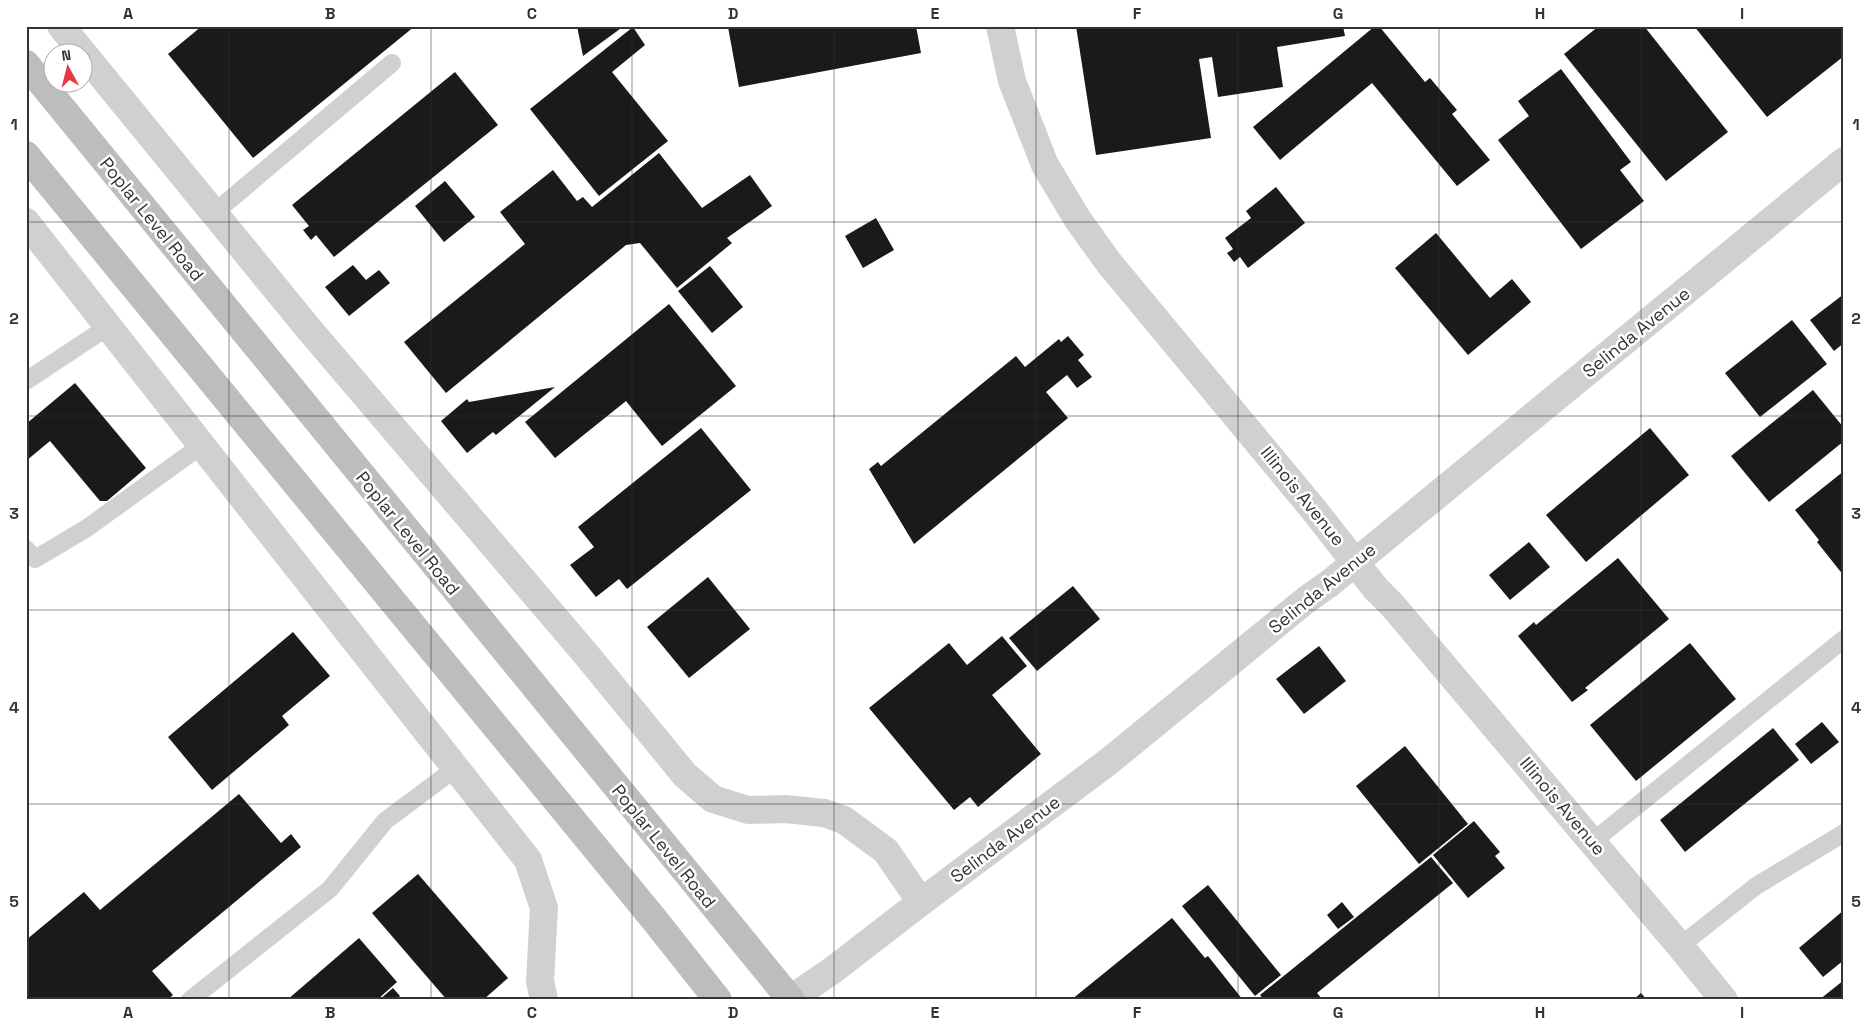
<svg xmlns="http://www.w3.org/2000/svg" width="1870" height="1026" font-family="'Space Grotesk',sans-serif">
	<style>
		.building { fill: #1a1a1a }
		.lines { fill: none; stroke-linecap: round; stroke-linejoin: round }
		.lane { stroke: #d0d0d0; stroke-width: 18 }
		.street { stroke: #d0d0d0; stroke-width: 28 }
		.secondary { stroke: #bdbdbd; stroke-width: 28 }
		.grid { fill: none; stroke: #333; stroke-width: 1; stroke-opacity: 0.55 }
		.labels { text-anchor: middle; dominant-baseline: central; stroke-width: 5; stroke-linejoin: round; paint-order: stroke }
		.street-label { font-size: 18px; fill: #333; stroke: #fff }
		.neatline { fill: none; stroke: #333; stroke-width: 2 }
		.grid-label { font-size: 16px; text-anchor: middle; font-weight: bold; fill: #333 }
	</style>
	<rect width="100%" height="100%" fill="#fff"/>
	<g class="building">
		<path d="M202,26H415L253,158L168,54Z"/>
		<path d="M577,26H624L583,56Z"/>
		<path d="M733,26H916L921,53L739,87L728,27Z"/>
		<path d="M1076,26H1343L1345,36L1277,47L1283,87L1218,97L1212,57L1199,59L1211,138L1096,155Z"/>
		<path d="M1375,26H1379L1425,82L1430,78L1457,110L1452,114L1490,160L1457,186L1372,83L1280,160L1253,127Z"/>
		<path d="M1599,26H1644L1728,132L1666,181L1564,54Z"/>
		<path d="M1694,26H1844V56L1767,117Z"/>
		<path d="M633,27L645,45L612,72L668,141L599,196L530,109Z"/>
		<path d="M1561,69L1631,162L1620,170L1644,201L1581,249L1498,140L1529,116L1518,101Z"/>
		<path d="M455,72L498,125L334,257L316,235L311,240L303,230L309,226L292,205Z"/>
		<path d="M659,153L702,208L750,175L772,206L727,238L732,243L677,288L640,243L626,245L446,393L404,342L525,244L500,212L553,170L577,201L583,197L592,207Z"/>
		<path d="M445,181L475,217L444,242L415,206Z"/>
		<path d="M1276,187L1305,223L1248,268L1240,257L1234,262L1227,253L1233,249L1225,238L1251,218L1246,211Z"/>
		<path d="M876,218L894,250L863,268L845,236Z"/>
		<path d="M1436,233L1490,298L1512,279L1531,302L1468,355L1395,268Z"/>
		<path d="M353,265L366,280L379,270L390,283L349,316L325,287Z"/>
		<path d="M710,266L743,307L712,333L678,291Z"/>
		<path d="M1844,294V343L1834,351L1810,320Z"/>
		<path d="M669,304L736,386L662,446L626,401L555,458L525,422Z"/>
		<path d="M1792,320L1827,364L1760,417L1725,373Z"/>
		<path d="M1068,336L1084,355L1078,360L1092,377L1077,388L1067,375L1046,392L1068,418L914,544L869,469L878,462L881,466L1016,356L1025,367L1059,339L1061,342Z"/>
		<path d="M75,383L146,468L107,501H100L50,441L26,461V424Z"/>
		<path d="M555,387L496,435L493,432L467,453L441,421L467,399L469,402Z"/>
		<path d="M1813,390L1844,428V441L1769,502L1731,456Z"/>
		<path d="M701,428L751,490L627,589L619,579L596,597L570,565L594,547L578,527Z"/>
		<path d="M1650,428L1689,475L1586,562L1546,515Z"/>
		<path d="M1844,471V576L1817,542L1819,540L1795,510Z"/>
		<path d="M1529,542L1550,567L1510,600L1489,575Z"/>
		<path d="M1618,558L1669,619L1585,688L1588,690L1572,702L1518,636L1534,622L1536,625Z"/>
		<path d="M708,577L750,629L689,678L647,627Z"/>
		<path d="M1073,586L1100,619L1037,671L1009,638Z"/>
		<path d="M293,632L330,676L282,716L289,725L212,790L168,737Z"/>
		<path d="M1002,636L1027,666L992,695L1041,754L978,807L970,797L954,810L869,708L949,643L967,665Z"/>
		<path d="M1690,643L1736,699L1636,781L1590,725Z"/>
		<path d="M1319,646L1346,681L1304,714L1276,679Z"/>
		<path d="M1822,722L1839,742L1811,764L1795,744Z"/>
		<path d="M1773,728L1799,760L1685,852L1660,820Z"/>
		<path d="M1405,746L1468,824L1419,864L1356,786Z"/>
		<path d="M239,794L281,843L291,834L301,847L152,971L173,995L167,1000H26V940L84,892L100,910Z"/>
		<path d="M1474,821L1500,852L1495,856L1505,868L1468,898L1433,855Z"/>
		<path d="M1431,857L1453,883L1317,993L1323,1000H1264L1260,995Z"/>
		<path d="M418,874L508,978L483,1000H447L372,913Z"/>
		<path d="M1208,885L1281,975L1255,996L1182,906Z"/>
		<path d="M1342,902L1354,917L1338,929L1327,915Z"/>
		<path d="M1844,910V960L1823,977L1799,948Z"/>
		<path d="M1172,918L1205,958L1208,956L1243,1000H1167L1166,998L1164,1000H1071Z"/>
		<path d="M359,938L397,982L377,1000H287Z"/>
		<path d="M1844,980V1000H1819Z"/>
		<path d="M393,988L400,996L396,1000H379Z"/>
		<path d="M1641,993L1647,1000H1633Z"/>
	</g>
	<g class="lines">
		<g class="lane">
			<path d="M214,213L392,63"/>
			<path d="M26,381L109,326"/>
			<path d="M26,549L35,559L87,528L202,445"/>
			<path d="M1592,842L1844,639"/>
			<path d="M1680,946L1756,886L1844,833"/>
			<path d="M190,1000L330,889L385,821L456,768"/>
		</g>
		<g class="street">
			<path d="M61,26L308,328L585,653L685,775L713,799L748,810L786,809L824,813L844,820L886,851L921,902"/>
			<path d="M1000,26L1012,81L1045,165L1078,220L1109,263L1314,510L1376,589L1393,606L1680,946L1724,1000"/>
			<path d="M26,222L528,860L544,908L540,981L544,1000"/>
			<path d="M789,1000L833,970L921,902L1108,762L1306,600L1330,583L1844,161"/>
		</g>
		<g class="secondary">
			<path d="M26,64L791,1000"/>
			<path d="M26,155L653,918L718,1000"/>
		</g>
	</g>
	<path class="grid" d="M229,26V1000M431,26V1000M632,26V1000M834,26V1000M1036,26V1000M1238,26V1000M1439,26V1000M1641,26V1000M26,222H1844M26,416H1844M26,610H1844M26,804H1844"/>
	<g class="labels">
		<g class="street-label">
			<text transform="translate(152 219) rotate(51)">Poplar Level Road</text>
			<text transform="translate(1636 332) rotate(-39)">Selinda Avenue</text>
			<text transform="translate(1303 496) rotate(51)">Illinois Avenue</text>
			<text transform="translate(408 533) rotate(51)">Poplar Level Road</text>
			<text transform="translate(1322 588) rotate(-39)">Selinda Avenue</text>
			<text transform="translate(1563 806) rotate(50)">Illinois Avenue</text>
			<text transform="translate(1005 839) rotate(-37)">Selinda Avenue</text>
			<text transform="translate(664 846) rotate(51)">Poplar Level Road</text>
		</g>
	</g>
	<rect width="1870" height="1026" fill="none" stroke="#ffffff" stroke-width="55"/>
	<g transform="translate(68 68) rotate(353)"><circle r="24" fill="#ffffff" stroke="#adadad"/>
	<path d="M0-4L9 19L0 12L-9 19Z" fill="#e63946"/>
	<text y="-8" font-size="14" font-weight="bold" text-anchor="middle" fill="#333333">N</text>
	</g>
	<rect x="28" y="28" width="1814" height="970" class="neatline"/>
	<g class="grid-label">
		<text x="128" y="19">A</text>
		<text x="330" y="19">B</text>
		<text x="532" y="19">C</text>
		<text x="733" y="19">D</text>
		<text x="935" y="19">E</text>
		<text x="1137" y="19">F</text>
		<text x="1338" y="19">G</text>
		<text x="1540" y="19">H</text>
		<text x="1742" y="19">I</text>
		<text x="14" y="130">1</text>
		<text x="1856" y="130">1</text>
		<text x="14" y="324">2</text>
		<text x="1856" y="324">2</text>
		<text x="14" y="519">3</text>
		<text x="1856" y="519">3</text>
		<text x="14" y="713">4</text>
		<text x="1856" y="713">4</text>
		<text x="14" y="907">5</text>
		<text x="1856" y="907">5</text>
		<text x="128" y="1018">A</text>
		<text x="330" y="1018">B</text>
		<text x="532" y="1018">C</text>
		<text x="733" y="1018">D</text>
		<text x="935" y="1018">E</text>
		<text x="1137" y="1018">F</text>
		<text x="1338" y="1018">G</text>
		<text x="1540" y="1018">H</text>
		<text x="1742" y="1018">I</text>
	</g>
</svg>
